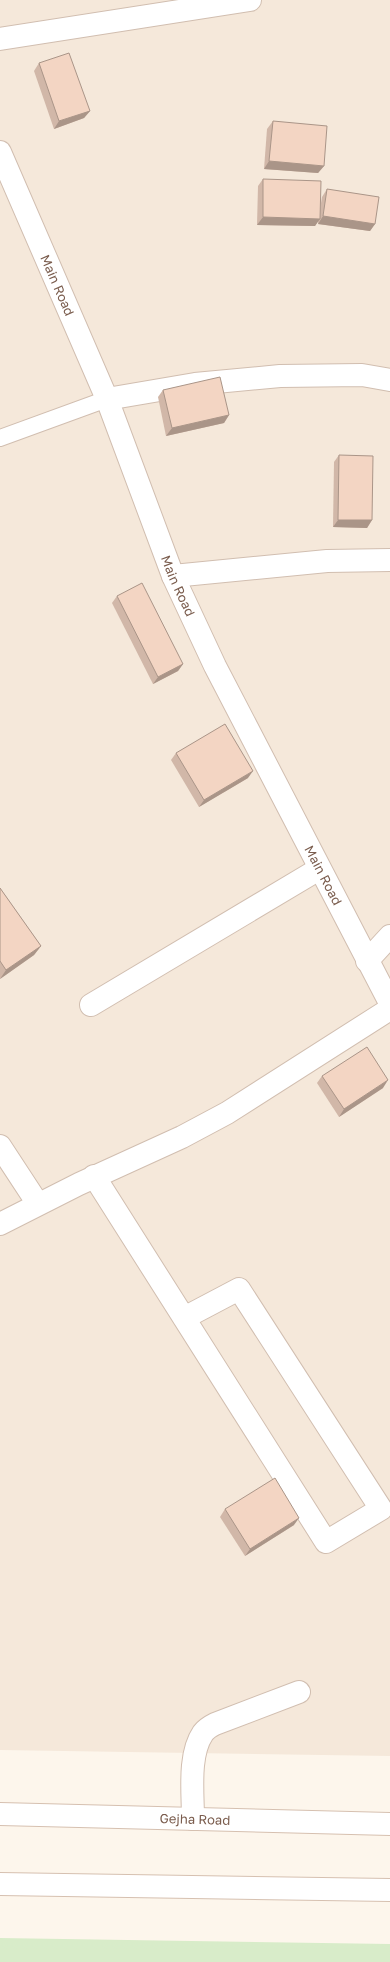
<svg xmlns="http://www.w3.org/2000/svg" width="390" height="1962" font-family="'Golos Text',sans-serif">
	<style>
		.residential { fill: #f5e8da }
		.green { fill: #d8ecc9 }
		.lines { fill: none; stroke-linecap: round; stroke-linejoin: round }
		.lane-casing { stroke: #d1beb0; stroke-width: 18 }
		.street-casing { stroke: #d1beb0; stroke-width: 24 }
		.secondary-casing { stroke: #d6c0b0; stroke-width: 24 }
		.lane { stroke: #fff; stroke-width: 16 }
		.street { stroke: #fff; stroke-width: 22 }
		.secondary { stroke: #fff; stroke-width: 22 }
		.wall { fill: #d1b7a8 }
		.shaded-wall { fill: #aa9588 }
		.building { fill: #f3d5c3; stroke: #aa9588 }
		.labels { text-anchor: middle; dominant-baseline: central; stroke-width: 3; stroke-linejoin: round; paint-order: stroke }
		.street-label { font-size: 13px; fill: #7a5c4d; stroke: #fffaf3 }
	</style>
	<rect width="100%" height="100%" fill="#fdf6ec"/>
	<path class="residential" d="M0,0H390V1756L0,1750Z"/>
	<path class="green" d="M0,1938L390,1944V1962H0Z"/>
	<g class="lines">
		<defs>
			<path id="lane" d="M0,438L107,399"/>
			<g id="street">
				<path d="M0,39L250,0"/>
				<path id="s1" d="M0,152L107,399L173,576L215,666L390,1003"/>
				<path d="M107,399L195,384L280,376L362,375L390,380"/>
				<path d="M173,576L327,561L390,560"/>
				<path d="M367,961L390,936"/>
				<path d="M91,1005L319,869"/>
				<path d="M0,1146L38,1204"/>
				<path d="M94,1176L326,1542L381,1509L239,1289L184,1318"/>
				<path d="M0,1224L79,1184L182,1137L227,1113L390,1009"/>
				<path d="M193,1819C193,1793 188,1755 203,1733C206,1729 211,1726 215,1724L299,1692"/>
			</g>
			<g id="secondary">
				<path id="s2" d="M0,1814L390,1824"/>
				<path d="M0,1884L390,1890"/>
			</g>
		</defs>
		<use href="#lane" class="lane-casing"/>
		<use href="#street" class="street-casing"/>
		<use href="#secondary" class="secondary-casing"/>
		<use href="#lane" class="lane"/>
		<use href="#street" class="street"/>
		<use href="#secondary" class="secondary"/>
	</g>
	<g class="wall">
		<path d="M39,63L90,111L84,118L54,129L34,71Z"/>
		<path d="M273,121L324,166L318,173L264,169L267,129Z"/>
		<path d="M263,179L320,209L322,197L327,189L375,224L370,231L318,224V221L315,226L257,225L258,186Z"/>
		<path d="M163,390L229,415L224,423L166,436L158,397Z"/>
		<path d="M339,455L372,520L367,528L333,527L334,462Z"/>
		<path d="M117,596L183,664L178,671L153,684L112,603Z"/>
		<path d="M176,753L248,778L199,807L171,760Z"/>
		<path d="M0,888L41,946L34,955L0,979Z"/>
		<path d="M322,1076L383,1088L339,1117L317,1083Z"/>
		<path d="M225,1509L294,1525L245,1556L220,1517Z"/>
	</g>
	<g class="shaded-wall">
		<path d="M90,111L84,118L54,129L59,121Z"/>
		<path d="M269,161L324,166L318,173L264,169Z"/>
		<path d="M323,216L375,224L370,231L318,224Z"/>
		<path d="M263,217L320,219L315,226L257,225Z"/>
		<path d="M229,415L224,423L166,436L172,428Z"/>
		<path d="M338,520H372L367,528L333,527Z"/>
		<path d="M183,664L178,671L153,684L158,677Z"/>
		<path d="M253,771L248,778L199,807L204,800Z"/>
		<path d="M41,946L34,955L0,979L6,970Z"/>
		<path d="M388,1080L383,1088L339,1117L344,1109Z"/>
		<path d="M299,1518L294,1525L245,1556L250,1549Z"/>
	</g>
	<g class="building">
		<path d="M69,53L90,111L59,121L39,63Z"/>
		<path d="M273,121L327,126L324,166L269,161Z"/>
		<path d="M263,179L321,181L320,219L263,217Z"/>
		<path d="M327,189L379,197L375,224L323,216Z"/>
		<path d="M220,377L229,415L172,428L163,390Z"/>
		<path d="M339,455L373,456L372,520H338Z"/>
		<path d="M142,583L183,664L158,677L117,596Z"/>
		<path d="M225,724L253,771L204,800L176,753Z"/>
		<path d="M0,888L41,946L6,970L0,961Z"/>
		<path d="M367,1047L388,1080L344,1109L322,1076Z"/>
		<path d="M275,1478L299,1518L250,1549L225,1509Z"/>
	</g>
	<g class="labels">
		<g class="street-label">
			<text stroke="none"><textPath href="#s1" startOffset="145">Main Road</textPath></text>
			<text stroke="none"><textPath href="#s1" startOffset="469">Main Road</textPath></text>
			<text stroke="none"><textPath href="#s1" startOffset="793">Main Road</textPath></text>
			<text stroke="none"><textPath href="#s2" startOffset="195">Gejha Road</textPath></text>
		</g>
	</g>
</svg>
